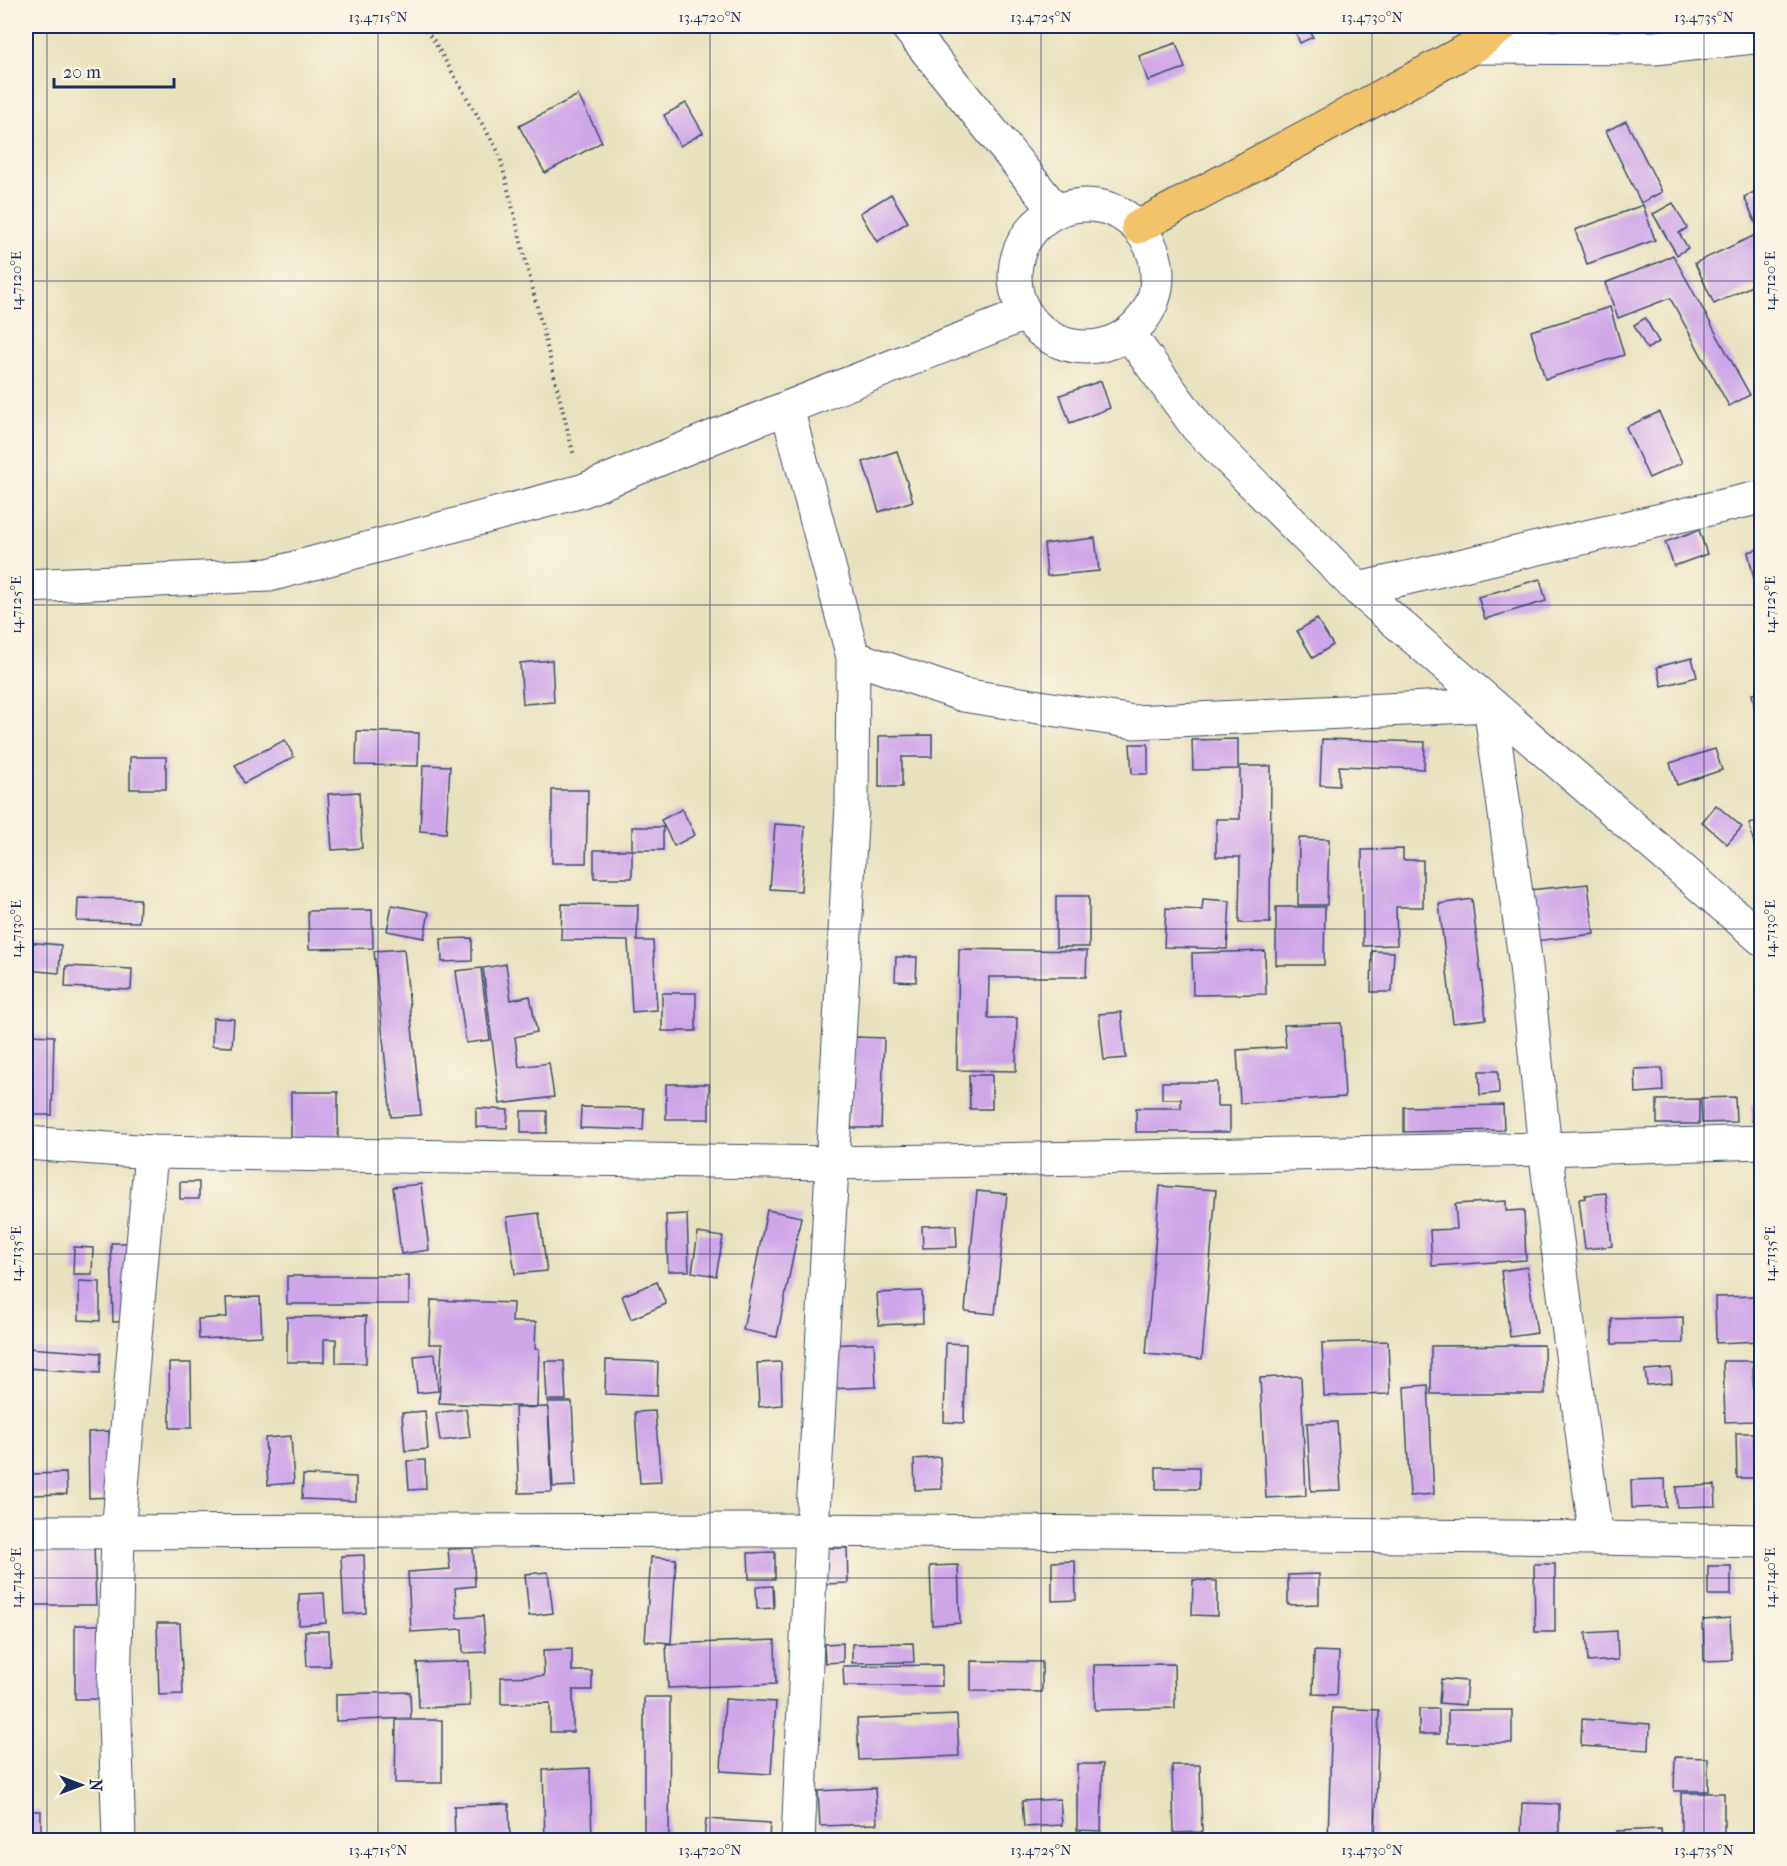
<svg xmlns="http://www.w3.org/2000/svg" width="1787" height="1866" font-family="'IM FELL French Canon',serif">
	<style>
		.building { fill: #cda5e9 }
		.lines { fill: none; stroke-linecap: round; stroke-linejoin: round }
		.minor-casing { stroke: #3a4a6c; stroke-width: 35 }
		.major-casing { stroke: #3a4a6c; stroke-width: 35 }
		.path { stroke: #3a4a6c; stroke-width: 4; stroke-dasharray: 1.5 4.5; stroke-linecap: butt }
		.minor { stroke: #fff; stroke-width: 33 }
		.major { stroke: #f2c36a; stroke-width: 33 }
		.ticks { fill: none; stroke: #1b2f5e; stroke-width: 1.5; stroke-opacity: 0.45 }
		.neatline { fill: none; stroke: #1b2f5e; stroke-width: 2 }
		.ticks-label { font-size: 15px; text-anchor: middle; fill: #1b2f5e }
	</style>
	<rect width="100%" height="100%" fill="#fcf5e5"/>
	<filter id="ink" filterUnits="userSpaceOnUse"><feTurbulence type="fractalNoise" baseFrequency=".0167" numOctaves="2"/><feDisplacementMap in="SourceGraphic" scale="12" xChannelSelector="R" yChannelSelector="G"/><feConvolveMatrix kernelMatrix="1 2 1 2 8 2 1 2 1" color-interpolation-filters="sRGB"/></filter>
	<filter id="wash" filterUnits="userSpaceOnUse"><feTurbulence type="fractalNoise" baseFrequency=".008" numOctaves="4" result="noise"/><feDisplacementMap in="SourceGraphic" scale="24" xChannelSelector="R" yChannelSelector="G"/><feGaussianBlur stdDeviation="1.35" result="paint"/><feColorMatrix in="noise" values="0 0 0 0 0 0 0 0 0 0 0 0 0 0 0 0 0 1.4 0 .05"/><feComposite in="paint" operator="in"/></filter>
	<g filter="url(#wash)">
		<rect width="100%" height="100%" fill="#e8e1be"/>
		<g id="blocks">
			<g class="building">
				<path d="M1293,26H1307L1313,37L1300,43Z"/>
				<path d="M1176,43L1185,68L1148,81L1139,56Z"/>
				<path d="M578,95L602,142L545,173L519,126Z"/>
				<path d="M686,103L703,133L680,146L664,115Z"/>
				<path d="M1626,121L1662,192L1641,203L1606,131Z"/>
				<path d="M1762,188V229L1759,230L1744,197Z"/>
				<path d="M891,194L908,222L877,242L860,213Z"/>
				<path d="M1673,203L1687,228L1679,233L1688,248L1677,255L1653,214Z"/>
				<path d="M1643,205L1655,240L1587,264L1575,230Z"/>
				<path d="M1762,232V281L1714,304L1695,263Z"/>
				<path d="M1673,255L1750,395L1729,406L1670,298L1618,318L1605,283L1659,262Z"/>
				<path d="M1610,307L1624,355L1545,379L1531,331Z"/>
				<path d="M1645,318L1659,342L1647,349L1634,325Z"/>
				<path d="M1101,381L1110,408L1070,423L1060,395Z"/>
				<path d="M1659,412L1682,463L1649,478L1626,427Z"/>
				<path d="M897,451L913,501L879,512L863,462Z"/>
				<path d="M1699,530L1707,554L1674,566L1665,542Z"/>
				<path d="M1095,538L1099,571L1047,576L1044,544Z"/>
				<path d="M1762,548V610H1761L1748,552Z"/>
				<path d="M1540,579L1546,601L1485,619L1478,597Z"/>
				<path d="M1317,619L1333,645L1313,658L1297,631Z"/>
				<path d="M1692,658L1697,677L1662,686L1657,667Z"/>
				<path d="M552,660L554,702L523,704L520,663Z"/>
				<path d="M1762,693V714L1756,715L1752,694Z"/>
				<path d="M357,731L419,733L418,766L356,765Z"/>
				<path d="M932,735V757H902V787H879V736Z"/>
				<path d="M1238,739V769L1193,770L1192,740Z"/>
				<path d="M1322,739L1425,742L1424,769L1339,766V786L1320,785Z"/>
				<path d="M285,740L294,757L244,783L235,765Z"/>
				<path d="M1130,744H1148V774H1132Z"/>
				<path d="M1715,749L1722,770L1677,785L1670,763Z"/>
				<rect x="130" y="757" width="36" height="32"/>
				<path d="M423,765L450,766L446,833L420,831Z"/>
				<path d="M1240,766H1271L1270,923H1239L1240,857H1216V819H1240Z"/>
				<path d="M552,790H588L586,863H552Z"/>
				<path d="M359,792L362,848L332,850L328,794Z"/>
				<path d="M1716,805L1742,827L1727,844L1702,822Z"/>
				<path d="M682,809L695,835L674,846L661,820Z"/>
				<path d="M1762,820V872H1761L1749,823Z"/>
				<path d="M775,824L805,826L801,891L770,889Z"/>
				<rect x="632" y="827" width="31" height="23"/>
				<path d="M1299,838L1329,839L1327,905H1298Z"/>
				<path d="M1403,849V860H1423V907H1396L1397,945L1363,946L1362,850Z"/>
				<rect x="594" y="850" width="38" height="28"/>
				<path d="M1588,884L1594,934L1535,941L1529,890Z"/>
				<rect x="1056" y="896" width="33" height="51"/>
				<path d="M78,898L140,899L139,922L77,921Z"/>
				<path d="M1203,899L1230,901L1227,949L1164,947L1166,908L1202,910Z"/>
				<path d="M1472,899L1486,1019L1453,1023L1439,904Z"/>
				<path d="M562,904L638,905L637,941H653L657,1010L632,1012L628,941L561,940Z"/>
				<path d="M392,905L429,912L424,938L387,931Z"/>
				<path d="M1276,907H1325L1324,965H1276Z"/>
				<path d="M372,910L373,948L309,949L308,911Z"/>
				<path d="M472,938V961L442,962L441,939Z"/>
				<path d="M26,942L61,945L59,973L26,970Z"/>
				<path d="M404,949L421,1115L391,1117L374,951Z"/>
				<path d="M959,949L1087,951L1086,977H989L988,1018H1017L1016,1071L957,1070Z"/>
				<path d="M1265,951L1266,994L1193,995L1192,953Z"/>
				<path d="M1372,951L1394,952L1392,992H1371Z"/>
				<path d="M896,957H917L916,982L895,981Z"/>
				<path d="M506,964L511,1000L530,996L537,1032L515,1037L519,1067L549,1063L554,1097L500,1104L483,968Z"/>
				<path d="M66,966L132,969L131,990L65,987Z"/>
				<path d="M481,968L490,1040L466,1043L456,971Z"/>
				<rect x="662" y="993" width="34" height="38"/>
				<path d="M1121,1012L1126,1058L1104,1060L1099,1014Z"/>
				<path d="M213,1018L234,1019L232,1047L212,1046Z"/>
				<path d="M1341,1023L1345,1097L1240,1103L1237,1050L1286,1047L1284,1025Z"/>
				<path d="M29,1035L54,1036L52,1115H27Z"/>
				<path d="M855,1037L884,1038L881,1128H851Z"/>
				<path d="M1662,1068L1663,1091L1636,1093L1635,1069Z"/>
				<path d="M1479,1071H1498L1499,1093L1480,1095Z"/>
				<path d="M969,1075H992V1109H970Z"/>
				<path d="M1162,1082H1217V1106H1230V1132H1136V1108H1181V1099H1162Z"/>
				<rect x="666" y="1084" width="43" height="35"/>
				<rect x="291" y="1092" width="47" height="53"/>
				<path d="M1735,1097L1736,1122L1702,1123L1701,1098Z"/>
				<path d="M1699,1099V1124H1657V1100Z"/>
				<rect x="1752" y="1104" width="10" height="17"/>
				<path d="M1503,1105L1504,1130L1404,1132V1107Z"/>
				<path d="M581,1107L644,1108L643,1130L580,1128Z"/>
				<path d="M476,1108L508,1110L507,1128L476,1127Z"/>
				<rect x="521" y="1111" width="26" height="22"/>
				<rect x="180" y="1182" width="19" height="17"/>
				<path d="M421,1184L429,1250L401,1254L393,1187Z"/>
				<path d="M1160,1186L1216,1190L1202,1359L1146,1354Z"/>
				<path d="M977,1191L1007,1194L995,1314L965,1311Z"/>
				<path d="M1606,1193L1612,1246L1585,1249L1579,1199L1585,1198V1195Z"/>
				<path d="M1506,1201V1211L1524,1210L1526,1260L1432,1266L1430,1230L1457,1229L1455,1204Z"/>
				<path d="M767,1210L801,1217L777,1337L743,1330Z"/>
				<path d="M539,1213L547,1271L515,1274L507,1217Z"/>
				<path d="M687,1214L689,1271H668L666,1215Z"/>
				<path d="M956,1225L957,1247L923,1248L922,1226Z"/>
				<path d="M698,1233L723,1237L716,1276L692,1272Z"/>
				<path d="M111,1243H131L133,1321L113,1322Z"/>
				<path d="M74,1247L93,1248L92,1274H73Z"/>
				<path d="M1527,1267L1537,1333L1510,1337L1501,1271Z"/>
				<rect x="287" y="1276" width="122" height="28"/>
				<path d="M79,1281L100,1282V1321L79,1320Z"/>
				<path d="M657,1282L666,1304L631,1319L622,1296Z"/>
				<path d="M922,1291L923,1323L879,1325L877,1293Z"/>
				<path d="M1762,1296V1341L1716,1343L1715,1297Z"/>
				<path d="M260,1297L262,1336L199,1339L198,1319L227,1317L226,1298Z"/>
				<path d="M431,1300L513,1303L512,1322H536L535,1349H539L537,1407L439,1403L442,1344H429Z"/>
				<path d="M366,1316V1363H336V1339H324V1362H287V1317Z"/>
				<path d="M1683,1317V1343L1612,1344V1319Z"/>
				<path d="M1388,1341L1390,1394L1324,1396L1322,1343Z"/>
				<path d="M874,1343L876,1387L828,1389L826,1345Z"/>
				<path d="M946,1343L966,1344L964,1423L944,1422Z"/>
				<path d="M1544,1345L1545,1394H1431V1346Z"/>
				<path d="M26,1348L101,1353L100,1373L26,1368Z"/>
				<path d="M435,1354L438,1391L417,1393L414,1356Z"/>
				<path d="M606,1360L658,1362L657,1396L605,1394Z"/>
				<path d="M545,1361H564L566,1400H547Z"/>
				<path d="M1723,1361H1753L1754,1421L1725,1422Z"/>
				<path d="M781,1362L782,1405L759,1407L757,1363Z"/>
				<path d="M169,1363H191L192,1428H170Z"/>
				<path d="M1671,1368L1672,1383L1647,1385L1645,1370Z"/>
				<path d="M1301,1376L1306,1496L1266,1498L1260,1378Z"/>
				<path d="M1428,1385L1434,1494L1410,1496L1404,1387Z"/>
				<path d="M548,1402H572L576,1486L553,1487Z"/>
				<path d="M548,1407L552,1492L519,1493L515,1408Z"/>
				<path d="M466,1409L470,1437L440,1441L436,1413Z"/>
				<path d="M425,1411L428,1449L405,1451L402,1413Z"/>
				<path d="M655,1411L661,1482L640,1483L635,1412Z"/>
				<path d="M1337,1422L1341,1490L1311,1491L1307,1423Z"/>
				<path d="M109,1431L111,1497L89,1498L88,1432Z"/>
				<path d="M1736,1433H1754L1755,1478H1737Z"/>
				<path d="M291,1436L294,1483L268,1485L265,1438Z"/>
				<path d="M940,1457L942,1489L915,1490L914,1459Z"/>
				<path d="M425,1460L426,1489L409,1490L407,1461Z"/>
				<rect x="1156" y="1467" width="43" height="22"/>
				<path d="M66,1473L67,1494L30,1495V1474Z"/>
				<path d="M303,1475L356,1477V1501L302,1499Z"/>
				<path d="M1665,1479L1666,1507L1632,1508L1631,1480Z"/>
				<path d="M1715,1485L1716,1506L1677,1507L1676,1487Z"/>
				<path d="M94,1544L96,1605H33V1546Z"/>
				<path d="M473,1548L475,1586L455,1588L457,1618L483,1616L486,1652L463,1653L462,1629L411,1632L408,1572L450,1569L448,1549Z"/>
				<path d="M826,1548H847L848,1583L826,1584Z"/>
				<path d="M775,1552V1579H749L748,1553Z"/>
				<path d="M364,1555L366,1613L344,1614L341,1556Z"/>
				<path d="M651,1557L676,1559L671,1643L645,1641Z"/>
				<path d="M1075,1561L1076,1600L1052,1601V1562Z"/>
				<path d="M1534,1564H1555V1632H1535Z"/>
				<path d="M958,1565L960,1623L932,1625L930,1566Z"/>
				<rect x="1708" y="1566" width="23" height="29"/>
				<path d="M548,1572L553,1613L529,1616L525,1574Z"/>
				<path d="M1319,1574V1604L1288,1605V1575Z"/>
				<path d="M1193,1580L1217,1581V1616L1192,1615Z"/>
				<path d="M773,1586L774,1608L757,1609L756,1587Z"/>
				<path d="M324,1593L326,1623L299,1625V1594Z"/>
				<path d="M1730,1618L1732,1660L1704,1661L1703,1620Z"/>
				<path d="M157,1623H180L183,1694L159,1695Z"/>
				<rect x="75" y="1625" width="25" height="74"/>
				<path d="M305,1631H329L330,1666H307Z"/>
				<path d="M1617,1631L1618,1660L1588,1662L1586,1633Z"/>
				<path d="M775,1640L776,1684L668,1688L666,1644Z"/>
				<path d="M843,1643V1662L825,1663L824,1644Z"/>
				<path d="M913,1643L914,1662L852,1663V1644Z"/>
				<path d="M572,1649V1671H592V1690H573V1732H550V1703L501,1704V1677L544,1676L543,1650Z"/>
				<path d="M1314,1651L1339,1652L1337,1695L1313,1694Z"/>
				<path d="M469,1661L470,1706L419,1708L417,1663Z"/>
				<path d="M971,1661L1042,1662V1692L971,1691Z"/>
				<path d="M1174,1664L1175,1708L1095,1710L1094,1665Z"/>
				<path d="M942,1665V1686H844L843,1666Z"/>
				<path d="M1441,1679L1467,1681L1465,1705L1439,1703Z"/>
				<path d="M410,1692L411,1718L336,1721V1694Z"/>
				<path d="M644,1697H670L669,1838L644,1837Z"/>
				<path d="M725,1699L776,1702L771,1774L721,1771Z"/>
				<path d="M1332,1708L1379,1710L1375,1840H1328Z"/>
				<rect x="1419" y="1709" width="20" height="25"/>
				<rect x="1448" y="1710" width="64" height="33"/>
				<path d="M957,1715L959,1756L859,1760L857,1719Z"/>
				<path d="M1582,1719L1650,1724L1649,1750L1581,1746Z"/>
				<path d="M396,1720H442V1783H395Z"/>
				<path d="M1675,1757L1708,1758V1791H1674Z"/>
				<path d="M1077,1764H1103L1101,1831L1077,1830Z"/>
				<path d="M1172,1765H1200L1202,1832L1174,1833Z"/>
				<path d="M590,1768L592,1840H545L543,1770Z"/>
				<path d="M875,1788L877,1824L820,1826L818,1791Z"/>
				<rect x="1681" y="1793" width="43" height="47"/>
				<path d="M1060,1799L1062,1825L1024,1827L1022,1801Z"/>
				<path d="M1522,1803L1559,1804V1840H1521Z"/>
				<path d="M509,1804L510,1840H455L454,1806Z"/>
				<rect x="26" y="1811" width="15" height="23"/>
				<path d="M706,1819L770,1823L769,1840H704Z"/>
				<path d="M1661,1829L1662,1840H1617V1831Z"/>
			</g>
		</g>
	</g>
	<g filter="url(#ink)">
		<use href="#blocks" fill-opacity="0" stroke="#3a4a6c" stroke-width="1.5"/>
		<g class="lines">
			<defs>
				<g id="minor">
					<path d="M907,26L1056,211"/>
					<path d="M1473,47L1655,48L1762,36"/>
					<circle cx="1086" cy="276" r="71"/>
					<path d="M1129,334L1197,427L1358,589L1762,939"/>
					<path d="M787,408L853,657L852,805L812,1530L798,1840"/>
					<path d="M26,586L269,575L582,491L718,435L1025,314"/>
					<path d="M1358,589L1762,497"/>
					<path d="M853,657L963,695L1134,722L1490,705L1526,966L1545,1149L1596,1538"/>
					<path d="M26,1143L151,1152L832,1163L1545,1149L1762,1142"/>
					<path d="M26,1532L812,1530L1596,1538L1762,1541"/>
					<path d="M119,1840L114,1689L118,1533L151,1152"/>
				</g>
				<path id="major" d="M1138,227L1473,47L1502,26"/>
			</defs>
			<use href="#minor" class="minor-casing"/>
			<use href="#major" class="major-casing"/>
			<path class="path" d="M422,26L434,41L499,153L574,456"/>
			<use href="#minor" class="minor"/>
			<use href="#major" class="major"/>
		</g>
	</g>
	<path class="ticks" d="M47,26V1840M378,26V1840M710,26V1840M1041,26V1840M1372,26V1840M1704,26V1840M26,281H1762M26,605H1762M26,929H1762M26,1254H1762M26,1578H1762"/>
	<rect width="1787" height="1866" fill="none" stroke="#fcf5e5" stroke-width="66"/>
	<g transform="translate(81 1785) rotate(90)" stroke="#fcf5e5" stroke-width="4.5" paint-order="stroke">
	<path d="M0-4.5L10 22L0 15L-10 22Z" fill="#1b2f5e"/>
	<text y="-9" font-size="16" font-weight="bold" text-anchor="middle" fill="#1b2f5e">N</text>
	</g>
	<path d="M54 78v9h120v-9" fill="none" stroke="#1b2f5e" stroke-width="3"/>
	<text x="63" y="78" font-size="18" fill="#1b2f5e" stroke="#fcf5e5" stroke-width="4.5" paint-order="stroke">20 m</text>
	<rect x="33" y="33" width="1721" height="1800" class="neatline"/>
	<g class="ticks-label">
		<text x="378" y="22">13.4715°N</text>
		<text x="710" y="22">13.4720°N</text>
		<text x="1041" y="22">13.4725°N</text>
		<text x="1372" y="22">13.4730°N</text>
		<text x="1704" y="22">13.4735°N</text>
		<text transform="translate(1770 281) rotate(-90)" y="5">14.7120°E</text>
		<text transform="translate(16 281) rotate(-90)" y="5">14.7120°E</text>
		<text transform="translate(1770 605) rotate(-90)" y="5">14.7125°E</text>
		<text transform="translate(16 605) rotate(-90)" y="5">14.7125°E</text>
		<text transform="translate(1770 929) rotate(-90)" y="5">14.7130°E</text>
		<text transform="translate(16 929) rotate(-90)" y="5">14.7130°E</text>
		<text transform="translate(1770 1254) rotate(-90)" y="5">14.7135°E</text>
		<text transform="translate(16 1254) rotate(-90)" y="5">14.7135°E</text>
		<text transform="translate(1770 1578) rotate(-90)" y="5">14.7140°E</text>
		<text transform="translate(16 1578) rotate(-90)" y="5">14.7140°E</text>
		<text x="378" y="1855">13.4715°N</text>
		<text x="710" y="1855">13.4720°N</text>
		<text x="1041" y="1855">13.4725°N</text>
		<text x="1372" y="1855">13.4730°N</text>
		<text x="1704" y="1855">13.4735°N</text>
	</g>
</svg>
